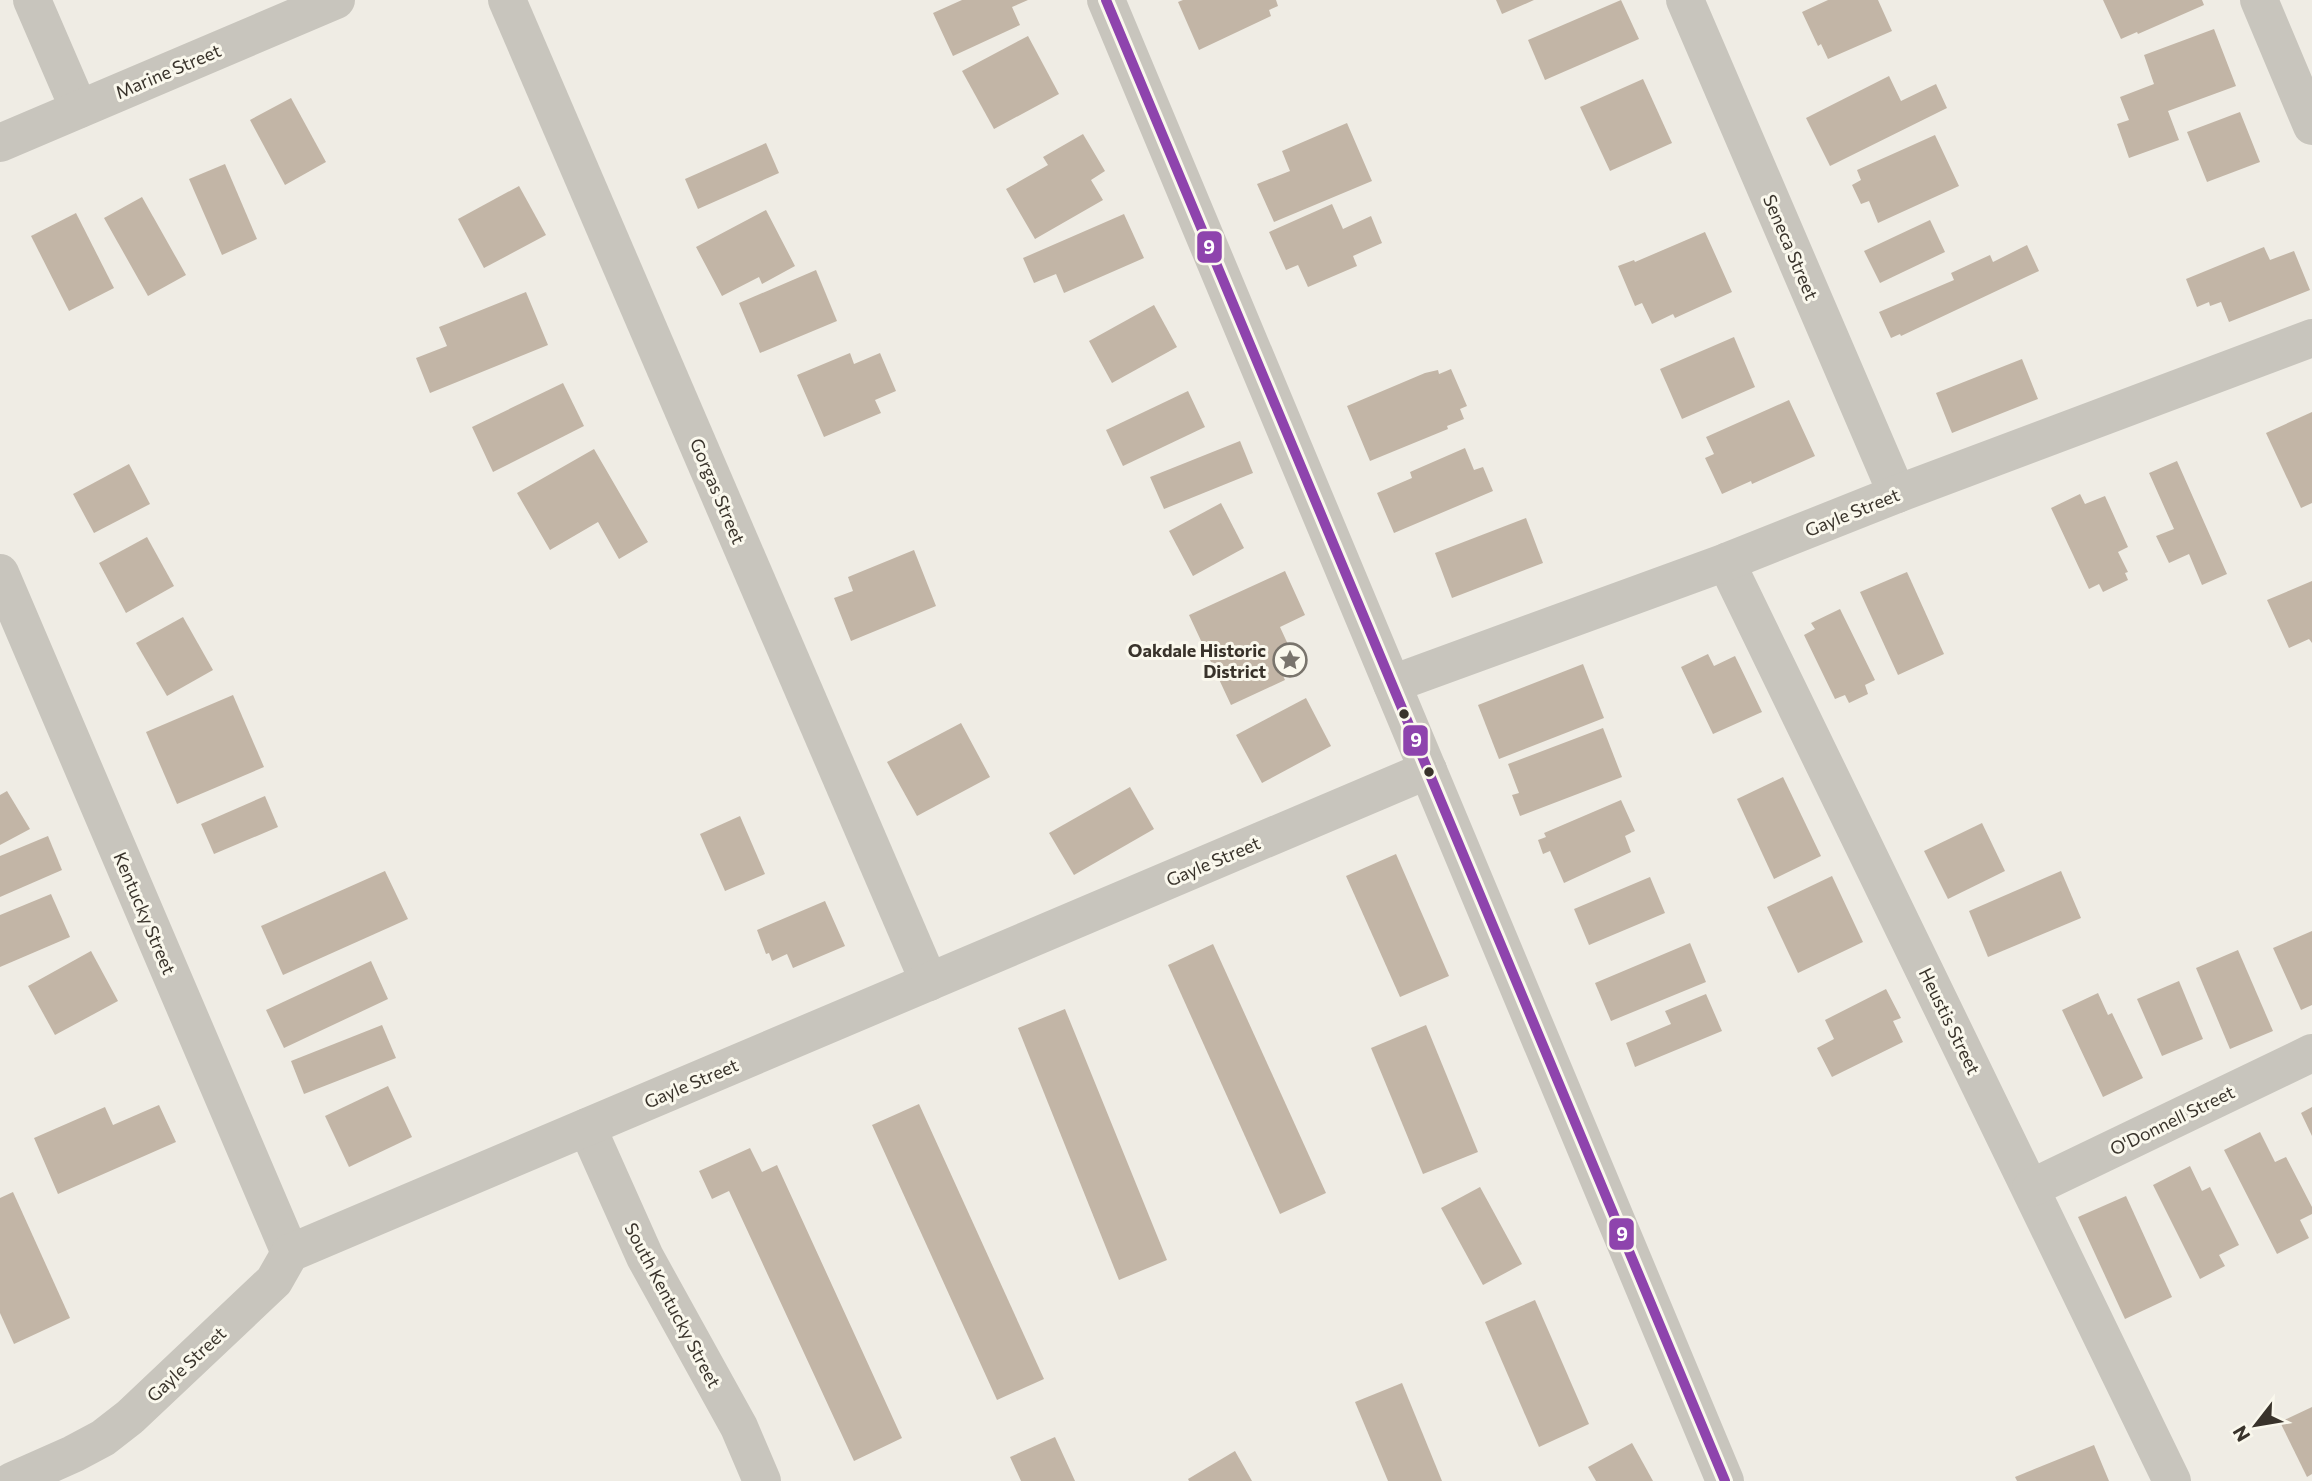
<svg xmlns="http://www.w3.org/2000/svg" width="2312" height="1481" font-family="Commissioner,sans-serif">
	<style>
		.building { fill: #c2b5a6 }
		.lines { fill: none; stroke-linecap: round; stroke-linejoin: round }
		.minor { stroke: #c8c5bd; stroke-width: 38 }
		.bus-1-casing { stroke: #faf8ed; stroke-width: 16 }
		.bus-1 { stroke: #8e44ad; stroke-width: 10 }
		.bus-dot { fill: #39332b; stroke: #faf8ed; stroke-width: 2.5 }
		.labels { text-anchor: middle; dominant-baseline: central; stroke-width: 6; stroke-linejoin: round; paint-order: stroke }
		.street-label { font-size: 18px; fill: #39332b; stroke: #faf8ed }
		.poi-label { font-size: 18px; font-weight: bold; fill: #39332b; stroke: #faf8ed; text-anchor: end }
		.line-badge { stroke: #faf8ed; stroke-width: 2.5 }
		.badge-label { font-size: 19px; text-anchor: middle; font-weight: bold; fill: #fff }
	</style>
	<rect width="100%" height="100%" fill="#efece4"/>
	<g class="building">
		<path d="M962,0H1028L1012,7L1020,25L953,56L933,13Z"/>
		<path d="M1183,0H1276L1278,6L1269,10L1271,16L1199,50L1178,2Z"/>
		<path d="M1496,0H1534L1502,14Z"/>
		<path d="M1621,0L1639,39L1545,80L1528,40Z"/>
		<path d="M1828,0H1878L1892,31L1828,59L1821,44L1818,46L1802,12Z"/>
		<path d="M2103,0H2202L2204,5L2138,34L2137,32L2121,39Z"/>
		<path d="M2214,29L2236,86L2168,111L2179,140L2129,158L2117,124L2129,120L2120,97L2154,84L2144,55Z"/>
		<path d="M1028,36L1059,94L994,129L962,71Z"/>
		<path d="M1889,76L1901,101L1936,84L1947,108L1830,166L1806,118Z"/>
		<path d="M1643,79L1672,143L1610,171L1580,107Z"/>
		<path d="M291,98L326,162L285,185L250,120Z"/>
		<path d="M2240,112L2260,162L2207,182L2187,132Z"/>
		<path d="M1347,123L1372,181L1274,222L1257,184L1290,171L1282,151Z"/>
		<path d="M1083,134L1105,171L1091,180L1103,200L1035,239L1006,189L1048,165L1043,157Z"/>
		<path d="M1935,135L1959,186L1878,223L1869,201L1861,204L1852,185L1861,180L1857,170Z"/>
		<path d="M766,143L779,173L698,209L685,179Z"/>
		<path d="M225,164L257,239L222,255L189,179Z"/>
		<path d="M519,186L546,235L484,268L458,219Z"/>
		<path d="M142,197L186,275L148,296L104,218Z"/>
		<path d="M1332,204L1343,229L1371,216L1382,243L1353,256L1357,266L1308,287L1298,265L1286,270L1269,232Z"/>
		<path d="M766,210L795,266L762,284L759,277L722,296L696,247Z"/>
		<path d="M76,213L114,288L69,311L31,236Z"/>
		<path d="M1124,214L1144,258L1064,293L1056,274L1034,283L1023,258Z"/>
		<path d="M1930,220L1945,252L1880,283L1864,251Z"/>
		<path d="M1705,232L1732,292L1675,318L1673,314L1652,324L1642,303L1635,306L1618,266L1634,260L1635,262Z"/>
		<path d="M2027,245L2039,271L1901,336L1900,334L1891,338L1879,312L1954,280L1951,273L1990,255L1993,262Z"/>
		<path d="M2264,247L2270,260L2294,251L2310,290L2229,322L2221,302L2210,306L2209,302L2197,307L2186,279Z"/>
		<path d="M816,270L837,321L760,353L739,303Z"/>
		<path d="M526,292L548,345L430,393L416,358L447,346L439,327Z"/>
		<path d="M1154,305L1177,347L1112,383L1089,341Z"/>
		<path d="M1734,337L1755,387L1682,419L1660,369Z"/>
		<path d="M850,353L854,364L880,353L896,391L875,400L881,413L824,437L797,375Z"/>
		<path d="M2022,359L2038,399L1952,433L1936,393Z"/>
		<path d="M1451,369L1467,406L1460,409L1464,419L1447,426L1448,429L1370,461L1347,406L1425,373L1438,370L1439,374Z"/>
		<path d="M563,383L584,426L493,472L472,427Z"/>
		<path d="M1188,391L1205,427L1123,466L1106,430Z"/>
		<path d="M1789,400L1815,456L1752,484L1751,481L1722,494L1705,458L1714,454L1706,437Z"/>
		<path d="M2312,412V503L2301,508L2266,433Z"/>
		<path d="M1240,441L1253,473L1164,509L1150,477Z"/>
		<path d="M1465,448L1474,470L1483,467L1493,491L1394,533L1377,493L1412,478L1410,472Z"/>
		<path d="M594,449L648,542L619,559L598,522L550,550L517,493Z"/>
		<path d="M2177,461L2227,574L2202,585L2189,554L2169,563L2156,536L2174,529L2149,473Z"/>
		<path d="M129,464L150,504L94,533L73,494Z"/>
		<path d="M2080,494L2085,504L2105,496L2128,547L2118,552L2128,572L2125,573L2128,580L2103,592L2099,584L2089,589L2051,508Z"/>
		<path d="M1221,503L1244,548L1193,576L1169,531Z"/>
		<path d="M1526,518L1543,563L1452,598L1435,553Z"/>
		<path d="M147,537L174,586L126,613L99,563Z"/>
		<path d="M914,550L936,606L851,641L834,598L853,591L848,577Z"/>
		<path d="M1285,571L1305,615L1280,627L1291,651L1275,659L1285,680L1231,705L1189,615Z"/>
		<path d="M1907,572L1944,654L1898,675L1860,592Z"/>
		<path d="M2312,581V643L2309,639L2289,648L2267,600Z"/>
		<path d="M1840,609L1875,680L1865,685L1868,694L1849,703L1845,695L1835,699L1804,635L1815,629L1811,623Z"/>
		<path d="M183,617L213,670L167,696L136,643Z"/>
		<path d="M1708,654L1714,666L1735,656L1762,712L1713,734L1681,667Z"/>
		<path d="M1583,664L1604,718L1499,759L1478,705Z"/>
		<path d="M233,695L264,767L177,804L146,732Z"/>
		<path d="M1306,698L1331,746L1262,783L1236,735Z"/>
		<path d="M961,723L990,777L917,816L887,762Z"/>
		<path d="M1603,728L1622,777L1520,816L1512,795L1519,793L1508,764Z"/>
		<path d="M1783,777L1821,856L1774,879L1737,799Z"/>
		<path d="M1130,787L1154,829L1074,875L1049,833Z"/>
		<path d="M7,791L30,829L0,845V795Z"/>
		<path d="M265,796L278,827L214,854L201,824Z"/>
		<path d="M1621,800L1635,831L1625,836L1631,852L1564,883L1550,851L1543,854L1538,840L1546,837L1544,833Z"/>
		<path d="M740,816L765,874L725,891L700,834Z"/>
		<path d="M1982,823L2005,871L1948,899L1924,851Z"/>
		<path d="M48,836L62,870L0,897V856Z"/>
		<path d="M1396,854L1449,976L1400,997L1346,876Z"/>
		<path d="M385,871L408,919L283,975L261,926Z"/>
		<path d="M2061,871L2081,918L1988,957L1969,911Z"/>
		<path d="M1832,876L1863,942L1798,973L1767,907Z"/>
		<path d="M1650,877L1665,913L1589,945L1574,909Z"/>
		<path d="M51,894L70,937L0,967V915Z"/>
		<path d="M825,901L845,946L793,968L787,954L772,961L769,953L766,954L757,930Z"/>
		<path d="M2312,931V1005L2301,1010L2273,948Z"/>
		<path d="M1690,943L1706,982L1611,1021L1595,983Z"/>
		<path d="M1213,944L1326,1193L1280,1214L1168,965Z"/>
		<path d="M2238,950L2273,1031L2230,1049L2196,968Z"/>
		<path d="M91,951L118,1001L55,1035L28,986Z"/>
		<path d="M371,961L388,999L284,1048L266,1010Z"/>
		<path d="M2179,981L2203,1039L2162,1056L2137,999Z"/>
		<path d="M1886,989L1901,1018L1893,1021L1903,1042L1832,1077L1817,1048L1834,1039L1825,1020Z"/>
		<path d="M2098,993L2108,1015L2112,1013L2143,1078L2103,1097L2062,1010Z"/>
		<path d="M1706,994L1722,1031L1635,1067L1626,1043L1671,1024L1665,1011Z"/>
		<path d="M1065,1009L1167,1260L1119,1280L1018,1028Z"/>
		<path d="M382,1025L396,1058L304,1094L291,1061Z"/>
		<path d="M1426,1025L1478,1152L1423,1174L1371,1048Z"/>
		<path d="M388,1086L412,1137L349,1167L325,1116Z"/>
		<path d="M919,1104L1044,1379L997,1400L872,1125Z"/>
		<path d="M159,1105L176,1142L58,1194L34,1138L105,1107L113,1125Z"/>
		<path d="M2312,1107V1136L2301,1113Z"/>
		<path d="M2260,1132L2275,1162L2286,1157L2312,1207V1214L2300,1220L2309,1238L2277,1254L2224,1150Z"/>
		<path d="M750,1148L762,1172L777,1165L902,1438L854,1461L729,1191L712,1199L699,1171Z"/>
		<path d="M2190,1166L2202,1191L2210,1187L2239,1245L2219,1255L2225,1266L2200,1279L2153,1185Z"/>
		<path d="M1480,1187L1522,1264L1483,1285L1441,1208Z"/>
		<path d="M13,1192L70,1318L14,1344L0,1313V1198Z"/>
		<path d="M2126,1196L2172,1297L2125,1319L2078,1217Z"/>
		<path d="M1535,1300L1589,1424L1539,1447L1485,1322Z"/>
		<path d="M1402,1383L1442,1481H1388L1355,1402Z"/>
		<path d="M2312,1407V1474L2307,1477L2280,1422Z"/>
		<path d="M1055,1437L1075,1481H1021L1010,1457Z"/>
		<path d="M1632,1443L1653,1481H1596L1588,1467Z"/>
		<path d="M2094,1445L2109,1481H2017L2015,1477Z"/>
		<path d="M1235,1451L1252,1481H1189L1188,1479Z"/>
	</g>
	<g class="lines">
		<g class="minor">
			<path d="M32,0L79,109"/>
			<path d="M507,0L929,982"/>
			<path d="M1106,0L1725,1481"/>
			<path d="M1685,0L1897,494"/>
			<path d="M2259,0L2312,126"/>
			<path d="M0,143L336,0"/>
			<path d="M1726,562L2172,1481"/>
			<path d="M0,573L290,1253"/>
			<path d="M1392,684L1726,562L1897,494L2312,338"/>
			<path d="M587,1127L645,1257L739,1427L762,1481"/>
			<path d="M2031,1188L2312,1053"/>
			<path d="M12,1481L73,1454L103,1438L130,1417L274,1281L290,1253L1428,770"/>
		</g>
		<defs>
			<path id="bus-1" d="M1106,0L1725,1481"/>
		</defs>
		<use href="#bus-1" class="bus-1-casing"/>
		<use href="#bus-1" class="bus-1"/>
	</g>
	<defs>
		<symbol id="sight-ring" viewBox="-11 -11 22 22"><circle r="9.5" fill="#faf8ed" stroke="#79746c" stroke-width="1.5"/><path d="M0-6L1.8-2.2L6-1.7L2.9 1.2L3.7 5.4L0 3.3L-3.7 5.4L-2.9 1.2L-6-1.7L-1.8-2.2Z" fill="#79746c"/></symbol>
	</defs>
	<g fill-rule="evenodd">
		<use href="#sight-ring" x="1271" y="641" width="38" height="38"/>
	</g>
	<g class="bus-dot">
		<circle cx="1404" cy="714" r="6"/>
		<circle cx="1429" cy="772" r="6"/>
	</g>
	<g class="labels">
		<g class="street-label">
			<text transform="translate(168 71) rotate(-23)">Marine Street</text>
			<text transform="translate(1791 247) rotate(67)">Seneca Street</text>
			<text transform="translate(718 491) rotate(67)">Gorgas Street</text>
			<text transform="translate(1852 512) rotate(-22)">Gayle Street</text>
			<text transform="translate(1213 861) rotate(-23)">Gayle Street</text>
			<text transform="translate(145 913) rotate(67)">Kentucky Street</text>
			<text transform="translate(1950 1021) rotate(64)">Heustis Street</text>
			<text transform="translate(691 1083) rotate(-23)">Gayle Street</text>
			<text transform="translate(2172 1120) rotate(-26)">O'Donnell Street</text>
			<text transform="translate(673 1305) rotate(62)">South Kentucky Street</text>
			<text transform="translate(186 1364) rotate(-43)">Gayle Street</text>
		</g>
		<g class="poi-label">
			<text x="1266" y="650">Oakdale Historic<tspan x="1266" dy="21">District</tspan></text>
		</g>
	</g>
	<g class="line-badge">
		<rect x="1196" y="230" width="27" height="34" rx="7" fill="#8e44ad"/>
		<rect x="1402" y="724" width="27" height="33" rx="7" fill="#8e44ad"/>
		<rect x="1608" y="1217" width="27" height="34" rx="7" fill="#8e44ad"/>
	</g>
	<g class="badge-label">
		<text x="1209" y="254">9</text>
		<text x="1416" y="747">9</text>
		<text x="1622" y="1241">9</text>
	</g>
	<g transform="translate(2256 1425) rotate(239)" stroke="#faf8ed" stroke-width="5" paint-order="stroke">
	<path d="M0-5L12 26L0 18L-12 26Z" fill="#39332b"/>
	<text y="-10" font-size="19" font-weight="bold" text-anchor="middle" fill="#39332b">N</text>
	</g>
</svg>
